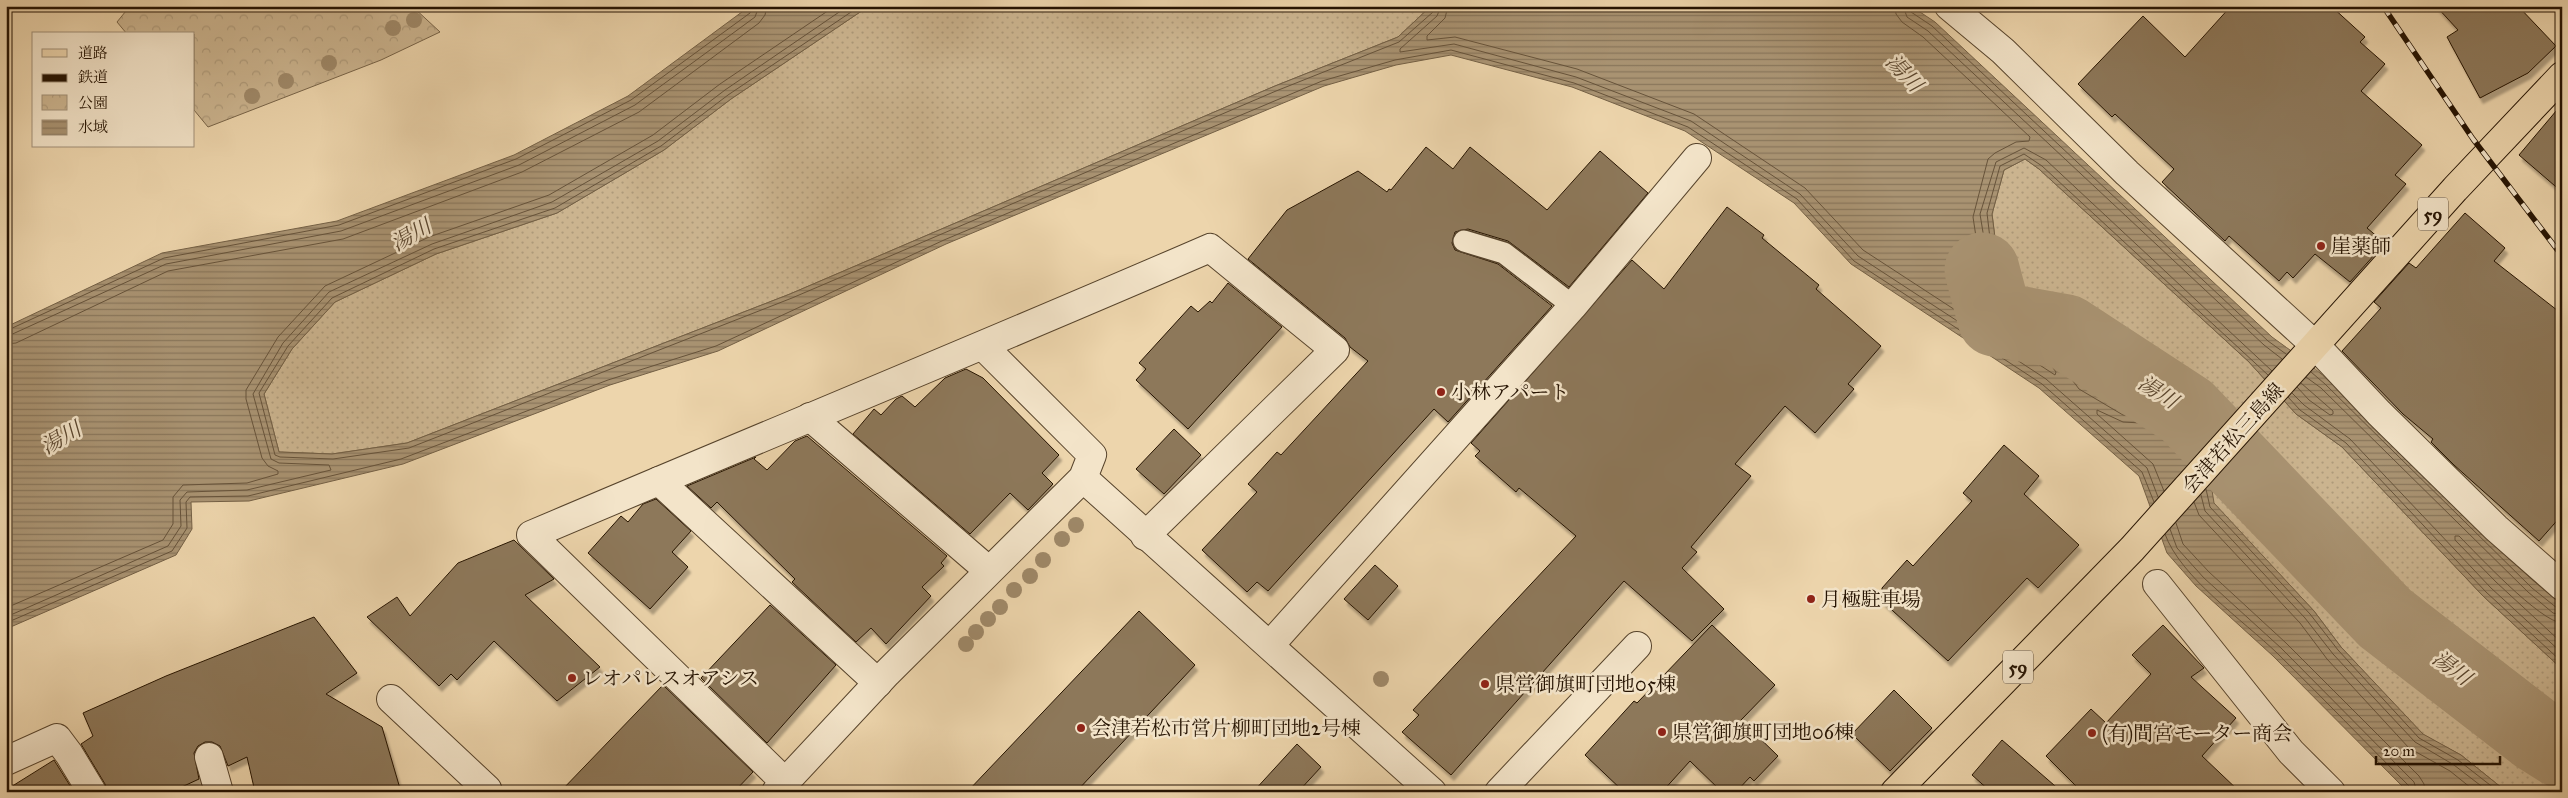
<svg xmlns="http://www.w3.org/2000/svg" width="2568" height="798" font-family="'IM FELL Great Primer','Noto Serif JP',serif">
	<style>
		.grass { fill: url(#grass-dots); stroke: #786448 }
		.park { fill: url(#park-crowns); stroke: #786448 }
		.water { fill: url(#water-rules); stroke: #746045 }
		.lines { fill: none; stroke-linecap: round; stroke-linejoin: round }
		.shore { stroke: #67533a; stroke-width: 1 }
		.river { stroke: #a99372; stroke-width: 75 }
		.building { fill: #8d785a; stroke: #251302; filter: url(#shadow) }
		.lane-casing { stroke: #57442c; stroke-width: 24 }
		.street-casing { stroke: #57442c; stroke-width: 30 }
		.primary-casing { stroke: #251302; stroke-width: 30 }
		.lane { stroke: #f3e4c9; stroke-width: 21 }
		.street { stroke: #f3e4c9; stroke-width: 28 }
		.primary { stroke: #edd5ac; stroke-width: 28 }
		.rail-casing { stroke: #251302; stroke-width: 5.5 }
		.rail { stroke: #f3e4c9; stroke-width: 4; stroke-dasharray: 11; stroke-linecap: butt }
		.tree { fill: #9f8969 }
		.poi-dot { fill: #8f2418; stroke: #f3e4c9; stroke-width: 2 }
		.labels { text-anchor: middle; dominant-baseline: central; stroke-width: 5; stroke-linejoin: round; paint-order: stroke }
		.shield { fill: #f3e4c9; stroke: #63523e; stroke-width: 1 }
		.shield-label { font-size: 19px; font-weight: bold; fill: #251302 }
		.poi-label { font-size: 20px; fill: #251302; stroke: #f3e4c9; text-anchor: start }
		.street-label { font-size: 20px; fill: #251302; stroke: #f3e4c9 }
		.water-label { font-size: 21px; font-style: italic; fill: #5a462f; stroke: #f3e4c9 }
	</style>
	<defs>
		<pattern id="grass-dots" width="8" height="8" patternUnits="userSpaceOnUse" patternTransform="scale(1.25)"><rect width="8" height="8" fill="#cbb48f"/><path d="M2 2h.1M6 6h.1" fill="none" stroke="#ae9a7a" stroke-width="1.8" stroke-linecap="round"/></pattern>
		<pattern id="park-crowns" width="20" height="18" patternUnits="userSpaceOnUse" patternTransform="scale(1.25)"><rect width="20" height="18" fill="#cbb48f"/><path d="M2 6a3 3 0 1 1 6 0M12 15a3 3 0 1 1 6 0" fill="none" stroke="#ae9a7a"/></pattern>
		<pattern id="water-rules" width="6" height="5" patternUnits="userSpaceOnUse" patternTransform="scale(1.25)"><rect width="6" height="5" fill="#a99372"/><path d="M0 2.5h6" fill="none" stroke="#89775b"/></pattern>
		<filter id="shadow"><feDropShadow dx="3" dy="5.5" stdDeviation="1" flood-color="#0004"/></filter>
	</defs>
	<rect width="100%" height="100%" fill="#edd5ac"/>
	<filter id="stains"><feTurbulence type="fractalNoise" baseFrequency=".004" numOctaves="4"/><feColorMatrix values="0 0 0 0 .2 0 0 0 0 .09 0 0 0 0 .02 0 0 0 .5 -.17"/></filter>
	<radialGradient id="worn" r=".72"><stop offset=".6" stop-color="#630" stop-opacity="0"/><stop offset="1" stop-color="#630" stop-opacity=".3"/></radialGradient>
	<g class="grass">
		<path d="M869,6H1431L1398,37L1275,86L790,294L407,443L332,454L279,452L264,394L292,349L335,302L436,254L557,213L664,150L731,99Z"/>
		<path d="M2025,159L2039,169L2249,362L2296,414L2342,447L2483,596L2562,669V792H2507L2461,755L2423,735L2341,647L2314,611L2213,503L2200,415L2162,405L2127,404L2086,380L1998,262L1992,214L2004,170Z"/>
	</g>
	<path class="park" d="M130,6H412L440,32L381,60L208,127L194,110V34H127L117,22Z"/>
	<path class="water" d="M750,6H869L731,99L664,150L557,213L436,254L335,302L292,349L264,394L279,452L332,454L407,443L790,294L1275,86L1398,37L1431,6H1911L1935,22L2272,337C2291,351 2312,365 2329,381C2409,453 2478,537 2562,605V669L2483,596L2342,447L2296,414L2249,362L2039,169L2025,159L2004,170L1992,214L1998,262L2086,380L2127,404L2162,405L2200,415L2214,503L2314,611L2341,647L2423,734L2461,755L2507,792H2408L2273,656L2196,586L2167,553L2139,476L2039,388L1851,264L1794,203L1685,131L1572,87L1451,55L1396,65L1324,86L946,244L718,351L610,385L403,464L249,501L191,502L192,529L176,555L6,629V327L162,253L337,221L514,155L628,96Z"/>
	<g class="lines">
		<g class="shore">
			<path d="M860,6L728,95L661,146L555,208L434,249L332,298L288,346L259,393L275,455L280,457L333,459L409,448L792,298L1276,91L1399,42L1433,12L1434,6"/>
			<path d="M1441,6L1437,16L1400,49V52L1454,44L1576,77L1691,121L1800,194L1858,256L2046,379L2147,468L2158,497"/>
			<path d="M1448,6L1445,18L1427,36V40L1455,37L1577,69L1694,114L1805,188L1863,250L2055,375L2056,372L1981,270L1973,217L1988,159L1995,153L2016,142L2029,141L2030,137L1923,37L1902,22L1896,14L1895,6"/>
			<path d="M1903,6L1907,17L1928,31L2264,345L2282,359"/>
			<path d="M1909,6L1911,12L1932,26L2268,341L2286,354"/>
			<path d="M6,331L164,258L339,225L516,159L631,100L750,13L753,6"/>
			<path d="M6,337L166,264L341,231L519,165L635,105L755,17L759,6"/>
			<path d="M6,344L16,343L168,271L343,239L522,172L639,112L759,23L765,15L767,6"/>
			<path d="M2311,372L2325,384L2532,588L2557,608L2562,609"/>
			<path d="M2306,377L2321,388L2528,592L2553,613L2562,615"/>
			<path d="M2297,387L2309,400L2330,415L2333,414V411L2301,383"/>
			<path d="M2292,393L2304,405L2350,439L2491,588L2562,653"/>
			<path d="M2288,397L2300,410L2346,443L2486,592L2562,662"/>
			<path d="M2200,450L2195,419L2161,410L2125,409L2082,383L1993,264L1987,213L2000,166L2024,154L2042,166L2268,375"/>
			<path d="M2195,456L2189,424L2160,416L2123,415L2079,389L1989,269L1980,214L1996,162L2024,148L2046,160L2272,371"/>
			<path d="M2206,489L2210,507L2310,614L2338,650L2419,738L2458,760L2499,792"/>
			<path d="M2164,491L2153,464L2097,414V410L2123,422L2159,424L2183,430L2189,464"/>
			<path d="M2201,495L2205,511L2305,618L2333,654L2415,742L2454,765L2489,792"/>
			<path d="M2194,502L2199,515L2300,623L2327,659L2409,748L2450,771L2476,792"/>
			<path d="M2176,523L2183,544L2209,572L2286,643L2419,776L2424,784L2425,792"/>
			<path d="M2170,529L2177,548L2204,578L2281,648L2414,782L2417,792"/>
			<path d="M2165,534C2180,577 2244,621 2277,653C2322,697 2365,742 2409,786L2411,792"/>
			<path d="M6,608L163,540L173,524V497L183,485L247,483L278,474V471L268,466L262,458L246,399V390L278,337L325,286L429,237L549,195L653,135L720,84L835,6"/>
			<path d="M6,617L168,546L181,526L180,500L187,492L247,490L331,470L329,465L279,463L271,459L253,394L283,343L329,292L432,244L552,202L658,141L725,90L848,6"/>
			<path d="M6,623L172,551L187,528L186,502L190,497L248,496L401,459L608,380L716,346L944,240L1322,81L1395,60L1451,50L1574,83L1688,127L1797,199L1854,261L2042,384L2142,472L2154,502"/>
			<path d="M2562,623C2540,622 2477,554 2459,536H2455V540L2496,582L2562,643"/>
		</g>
		<path class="river" d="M1982,270L1995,319L2066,332L2187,411L2385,618L2538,736L2562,751"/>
	</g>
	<g class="building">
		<path d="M2231,6H2331L2365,37L2360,42L2385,64L2361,91L2422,145L2395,175L2406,184L2367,228L2385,243L2350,282L2315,254L2293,278L2287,272L2279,281L2229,236L2225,241L2162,182L2174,169L2115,114L2112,117L2078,84L2143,16L2185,57Z"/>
		<path d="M2436,6H2518L2556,46L2528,73L2480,98L2447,37L2458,30Z"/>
		<path d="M2562,104V192L2519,155Z"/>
		<path d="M1426,147L1453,169L1470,147L1547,210L1600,151L1648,193L1569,287L1508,241L1468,229L1455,232L1452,243L1455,250L1498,264L1552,306L1448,422L1434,409L1268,591L1257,582L1247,592L1202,550L1257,492L1248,484L1277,452L1281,455L1368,361L1350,347L1345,338L1248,259L1287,210L1358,171L1387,192L1389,189L1391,190Z"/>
		<path d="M1727,207L1764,235L1762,238L1819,285L1816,289L1881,346L1848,384L1854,389L1815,433L1785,406L1735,464L1751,476L1691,547L1697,552L1682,568L1724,609L1692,641L1624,581L1451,775L1402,732L1419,715L1413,710L1576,536L1519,488L1516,492L1475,456L1480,451L1471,443L1632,260L1664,289Z"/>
		<path d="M2465,213L2505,248L2494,261L2562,314V515L2539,541L2454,465L2431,442L2433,439L2403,414L2342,351L2381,308L2374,302L2409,263L2416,268Z"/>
		<path d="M1228,283L1282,327L1188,429L1136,380L1146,369L1139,363L1191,306L1198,312L1210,301L1212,303Z"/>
		<path d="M966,369L983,378L1059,455L1042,473L1053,484L1028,510L1010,493L970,534L853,434L874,409L881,415L896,399L902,396L915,407L945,378Z"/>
		<path d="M1174,429L1201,455L1164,494L1136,469Z"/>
		<path d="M807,436L947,556L941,563L944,566L922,587L931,596L886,644L871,628L856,642L792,582L795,579L717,502L711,508L687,486L756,457L754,459L767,470L795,441Z"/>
		<path d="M2004,445L2039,476L2024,494L2079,545L2038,588L2027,578L1948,661L1882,601V588L1907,560L1913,566L1972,501L1963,493Z"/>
		<path d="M656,499L691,531L672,552L688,567L650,609L588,553L621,516L628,522L643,504Z"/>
		<path d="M514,540L554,579L525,595L600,667L557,701L494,641L457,680L451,674L439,686L367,617L397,597L410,616L458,563Z"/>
		<path d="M1375,565L1398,586L1368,620L1344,599Z"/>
		<path d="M770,605L836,665L767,743L701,678Z"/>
		<path d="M1139,611L1195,665L1076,792H967Z"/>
		<path d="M314,617L357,673L326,694L382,727L401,792H255L247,757L228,766L220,746L212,742H205L198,746L194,753L199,779L171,792H108L105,784L81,744L93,736L83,713L166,676Z"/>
		<path d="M1712,625L1775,685L1741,720L1778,756L1754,781L1750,777L1736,792H1722L1690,761L1662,792H1624L1585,755L1634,701L1637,703Z"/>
		<path d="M2163,625L2204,668L2191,677L2236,718L2202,756L2240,792H2082L2046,756L2091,709L2106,723L2151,674L2132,655Z"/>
		<path d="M663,685L753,772L734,792H560Z"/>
		<path d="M1894,690L1932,728L1890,771L1852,734Z"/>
		<path d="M2002,740L2062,792H1991L1972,775Z"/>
		<path d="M1297,744L1321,767L1298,792H1253Z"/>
		<path d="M54,760L74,792H6V790Z"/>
	</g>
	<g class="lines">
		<defs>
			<path id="lane" d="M1464,241L1504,253L1573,306"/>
			<g id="street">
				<path d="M1949,6L2003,51L2127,173L2316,346L2379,413L2496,528L2562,586"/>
				<path d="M810,417L988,570"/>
				<path d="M1083,478L1432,792"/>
				<path d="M659,481L878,683"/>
				<path d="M2157,584L2291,752L2331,792"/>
				<path d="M1270,645L1573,306L1697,158"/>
				<path d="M391,699L487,789L486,792"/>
				<path d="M209,757L219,792"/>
				<path d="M6,761L57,738L69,754L92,792"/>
				<path d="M785,782L531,535C757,439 984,346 1210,248L1335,350L1145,536"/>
				<path d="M776,792L887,673L1083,478L1092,455L983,346"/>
				<path d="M1499,792L1637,646"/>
			</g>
			<path id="primary" d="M1895,792L2132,549L2455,189L2562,76"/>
		</defs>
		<use href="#lane" class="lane-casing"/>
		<use href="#street" class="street-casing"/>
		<use href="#primary" class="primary-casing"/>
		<use href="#lane" class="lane"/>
		<use href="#street" class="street"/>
		<use href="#primary" class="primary"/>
		<defs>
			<path id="rail" d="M2383,6L2473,139L2562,256"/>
		</defs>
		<use href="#rail" class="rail-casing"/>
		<use href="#rail" class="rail"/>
	</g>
	<g class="tree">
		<circle cx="414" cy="20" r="8"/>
		<circle cx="393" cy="28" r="8"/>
		<circle cx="329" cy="63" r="8"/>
		<circle cx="286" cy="81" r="8"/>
		<circle cx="252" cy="96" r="8"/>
		<circle cx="1076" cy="525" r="8"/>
		<circle cx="1062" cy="539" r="8"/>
		<circle cx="1043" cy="560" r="8"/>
		<circle cx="1030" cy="576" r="8"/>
		<circle cx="1014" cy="590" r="8"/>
		<circle cx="1000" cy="607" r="8"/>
		<circle cx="988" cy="619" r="8"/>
		<circle cx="976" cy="632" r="8"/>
		<circle cx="966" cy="644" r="8"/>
		<circle cx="1381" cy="679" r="8"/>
	</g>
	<g class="poi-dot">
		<circle cx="2321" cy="246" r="5"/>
		<circle cx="1441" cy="392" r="5"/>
		<circle cx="1811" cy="599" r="5"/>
		<circle cx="572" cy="678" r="5"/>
		<circle cx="1485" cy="684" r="5"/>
		<circle cx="1081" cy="728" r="5"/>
		<circle cx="1662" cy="732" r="5"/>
		<circle cx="2092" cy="733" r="5"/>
	</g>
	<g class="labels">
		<g class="shield">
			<rect x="2418" y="197.5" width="30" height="33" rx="4"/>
			<rect x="2003" y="650.5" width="30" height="33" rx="4"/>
		</g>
		<g class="shield-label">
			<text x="2433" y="214">59</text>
			<text x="2018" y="667">59</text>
		</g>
		<g class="poi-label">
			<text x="2331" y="246">崖薬師</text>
			<text x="1451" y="392">小林アパート</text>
			<text x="1821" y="599">月極駐車場</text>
			<text x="582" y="678">レオパレスオアシス</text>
			<text x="1495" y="684">県営御旗町団地05棟</text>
			<text x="1091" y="728">会津若松市営片柳町団地2号棟</text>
			<text x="1672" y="732">県営御旗町団地06棟</text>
			<text x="2102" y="733">(有)間宮モーター商会</text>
		</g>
		<g class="street-label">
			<text transform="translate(2233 438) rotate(-48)">会津若松三島線</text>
		</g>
		<g class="water-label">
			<text transform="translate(1904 73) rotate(47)">湯川</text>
			<text transform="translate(411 235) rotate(-30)">湯川</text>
			<text transform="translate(2158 392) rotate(33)">湯川</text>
			<text transform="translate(61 438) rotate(-30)">湯川</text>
			<text transform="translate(2452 668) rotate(37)">湯川</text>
		</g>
	</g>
	<rect width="2568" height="798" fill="none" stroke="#edd5ac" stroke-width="25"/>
	<rect x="8" y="8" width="2553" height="783" fill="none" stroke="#251302" stroke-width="2.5"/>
	<rect x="12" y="12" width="2543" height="773" fill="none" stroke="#251302"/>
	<rect x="32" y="32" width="162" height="115" fill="#f3e4c9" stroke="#a19079"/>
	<rect x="42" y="49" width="25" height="8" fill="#edd5ac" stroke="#a19079"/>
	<text x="78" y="58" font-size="15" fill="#251302">道路</text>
	<rect x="42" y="74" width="25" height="8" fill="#251302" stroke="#a19079"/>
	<text x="78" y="82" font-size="15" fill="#251302">鉄道</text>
	<rect x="42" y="95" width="25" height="15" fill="url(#park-crowns)" stroke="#a19079"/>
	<text x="78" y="108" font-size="15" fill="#251302">公園</text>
	<rect x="42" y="120" width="25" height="15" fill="url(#water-rules)" stroke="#a19079"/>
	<text x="78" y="132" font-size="15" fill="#251302">水域</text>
	<path d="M2376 756v8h124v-8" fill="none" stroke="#251302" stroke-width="2.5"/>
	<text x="2383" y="756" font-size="15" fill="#251302" stroke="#f3e4c9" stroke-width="4" paint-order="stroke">20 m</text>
	<rect width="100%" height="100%" filter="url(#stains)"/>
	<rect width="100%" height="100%" fill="url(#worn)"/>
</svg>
